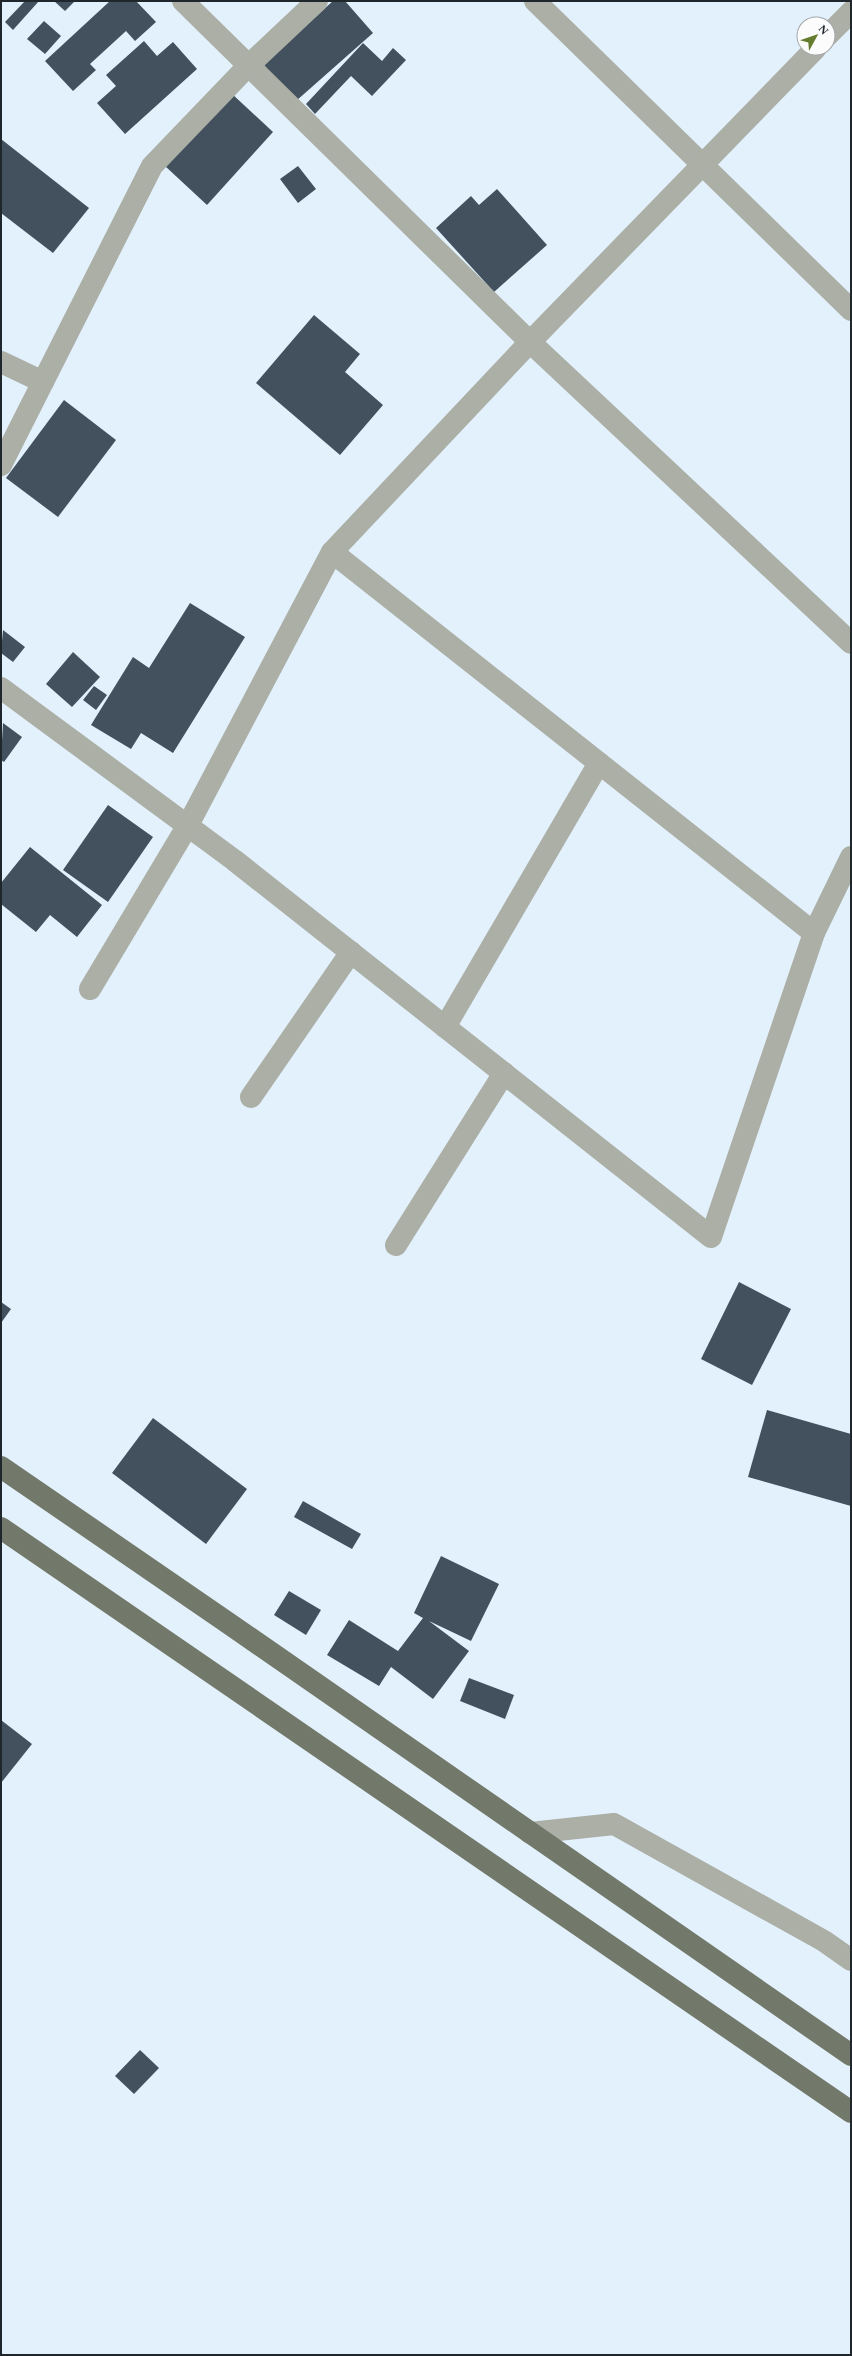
<svg xmlns="http://www.w3.org/2000/svg" width="852" height="2356" font-family="Spectral,serif">
	<style>
		.building { fill: #43515e }
		.lines { fill: none; stroke-linecap: round; stroke-linejoin: round }
		.minor { stroke: #abafa6; stroke-width: 22 }
		.primary { stroke: #73796a; stroke-width: 22 }
	</style>
	<rect width="100%" height="100%" fill="#e3f1fd"/>
	<g class="building">
		<path d="M25,1H39L13,30L5,22Z"/>
		<path d="M54,1H75L65,11Z"/>
		<path d="M110,1H136L156,22L135,41L126,31L90,64L96,70L73,91L45,61Z"/>
		<path d="M333,1H345L373,33L296,101L263,64Z"/>
		<path d="M44,21L61,36L45,54L27,39Z"/>
		<path d="M144,41L157,56L173,42L197,69L125,134L97,103L116,86L106,75Z"/>
		<path d="M363,43L382,61L393,48L406,60L372,96L351,76L315,114L306,104Z"/>
		<path d="M231,93L273,132L207,205L165,166Z"/>
		<path d="M1,139L89,208L53,253L1,213Z"/>
		<path d="M298,166L316,189L298,203L280,179Z"/>
		<path d="M497,189L547,245L494,292L436,228L471,196L479,205Z"/>
		<path d="M314,315L360,354L345,372L383,405L340,455L256,383Z"/>
		<path d="M64,400L116,440L58,517L6,478Z"/>
		<path d="M190,603L245,637L173,753L141,733L131,749L91,725L133,657L149,668Z"/>
		<path d="M3,630L25,647L13,662L1,653Z"/>
		<path d="M73,652L100,677L72,707L46,684Z"/>
		<path d="M94,686L107,695L96,710L83,700Z"/>
		<path d="M3,723L22,737L4,762L1,760Z"/>
		<path d="M108,805L153,837L108,902L63,870Z"/>
		<path d="M30,847L102,905L77,937L50,915L36,932L1,904V883Z"/>
		<path d="M739,1282L791,1309L752,1385L701,1359Z"/>
		<path d="M1,1302L11,1309L1,1323Z"/>
		<path d="M767,1410L851,1434V1506L748,1477Z"/>
		<path d="M153,1418L247,1489L206,1544L112,1473Z"/>
		<path d="M303,1501L361,1534L352,1549L294,1517Z"/>
		<path d="M441,1556L499,1584L471,1641L429,1621L469,1651L433,1699L391,1667L379,1686L327,1655L349,1620L398,1651L423,1618L414,1613Z"/>
		<path d="M289,1591L321,1610L306,1635L274,1615Z"/>
		<path d="M469,1678L514,1695L505,1719L460,1701Z"/>
		<path d="M1,1720L32,1744L1,1783Z"/>
		<path d="M140,2050L159,2068L134,2094L115,2076Z"/>
	</g>
	<g class="lines">
		<g class="minor">
			<path d="M183,1L530,342L851,643"/>
			<path d="M535,1L851,310"/>
			<path d="M828,35L851,12"/>
			<path d="M1,362L43,382"/>
			<path d="M1,465L152,166L248,66L317,1"/>
			<path d="M332,552L814,933"/>
			<path d="M1,688L234,860L711,1237L814,933L851,857"/>
			<path d="M90,989L188,825L332,552L530,342L816,48"/>
			<path d="M445,1027L599,763"/>
			<path d="M251,1097L351,952"/>
			<path d="M396,1245L504,1073"/>
			<path d="M530,1833L614,1824L824,1941L851,1960"/>
		</g>
		<g class="primary">
			<path d="M1,1467L231,1625L851,2055"/>
			<path d="M1,1528L851,2112"/>
		</g>
	</g>
	<rect width="852" height="2356" fill="none" stroke="#20272c" stroke-width="4"/>
	<g transform="translate(816 36) rotate(50)"><circle r="19" fill="#fcfcfc" stroke="#a4a7a9"/>
	<path d="M0-3L7 15L0 10L-7 15Z" fill="#657b2d"/>
	<text y="-6" font-size="11" font-weight="bold" text-anchor="middle" fill="#20272c">N</text>
	</g>
</svg>
